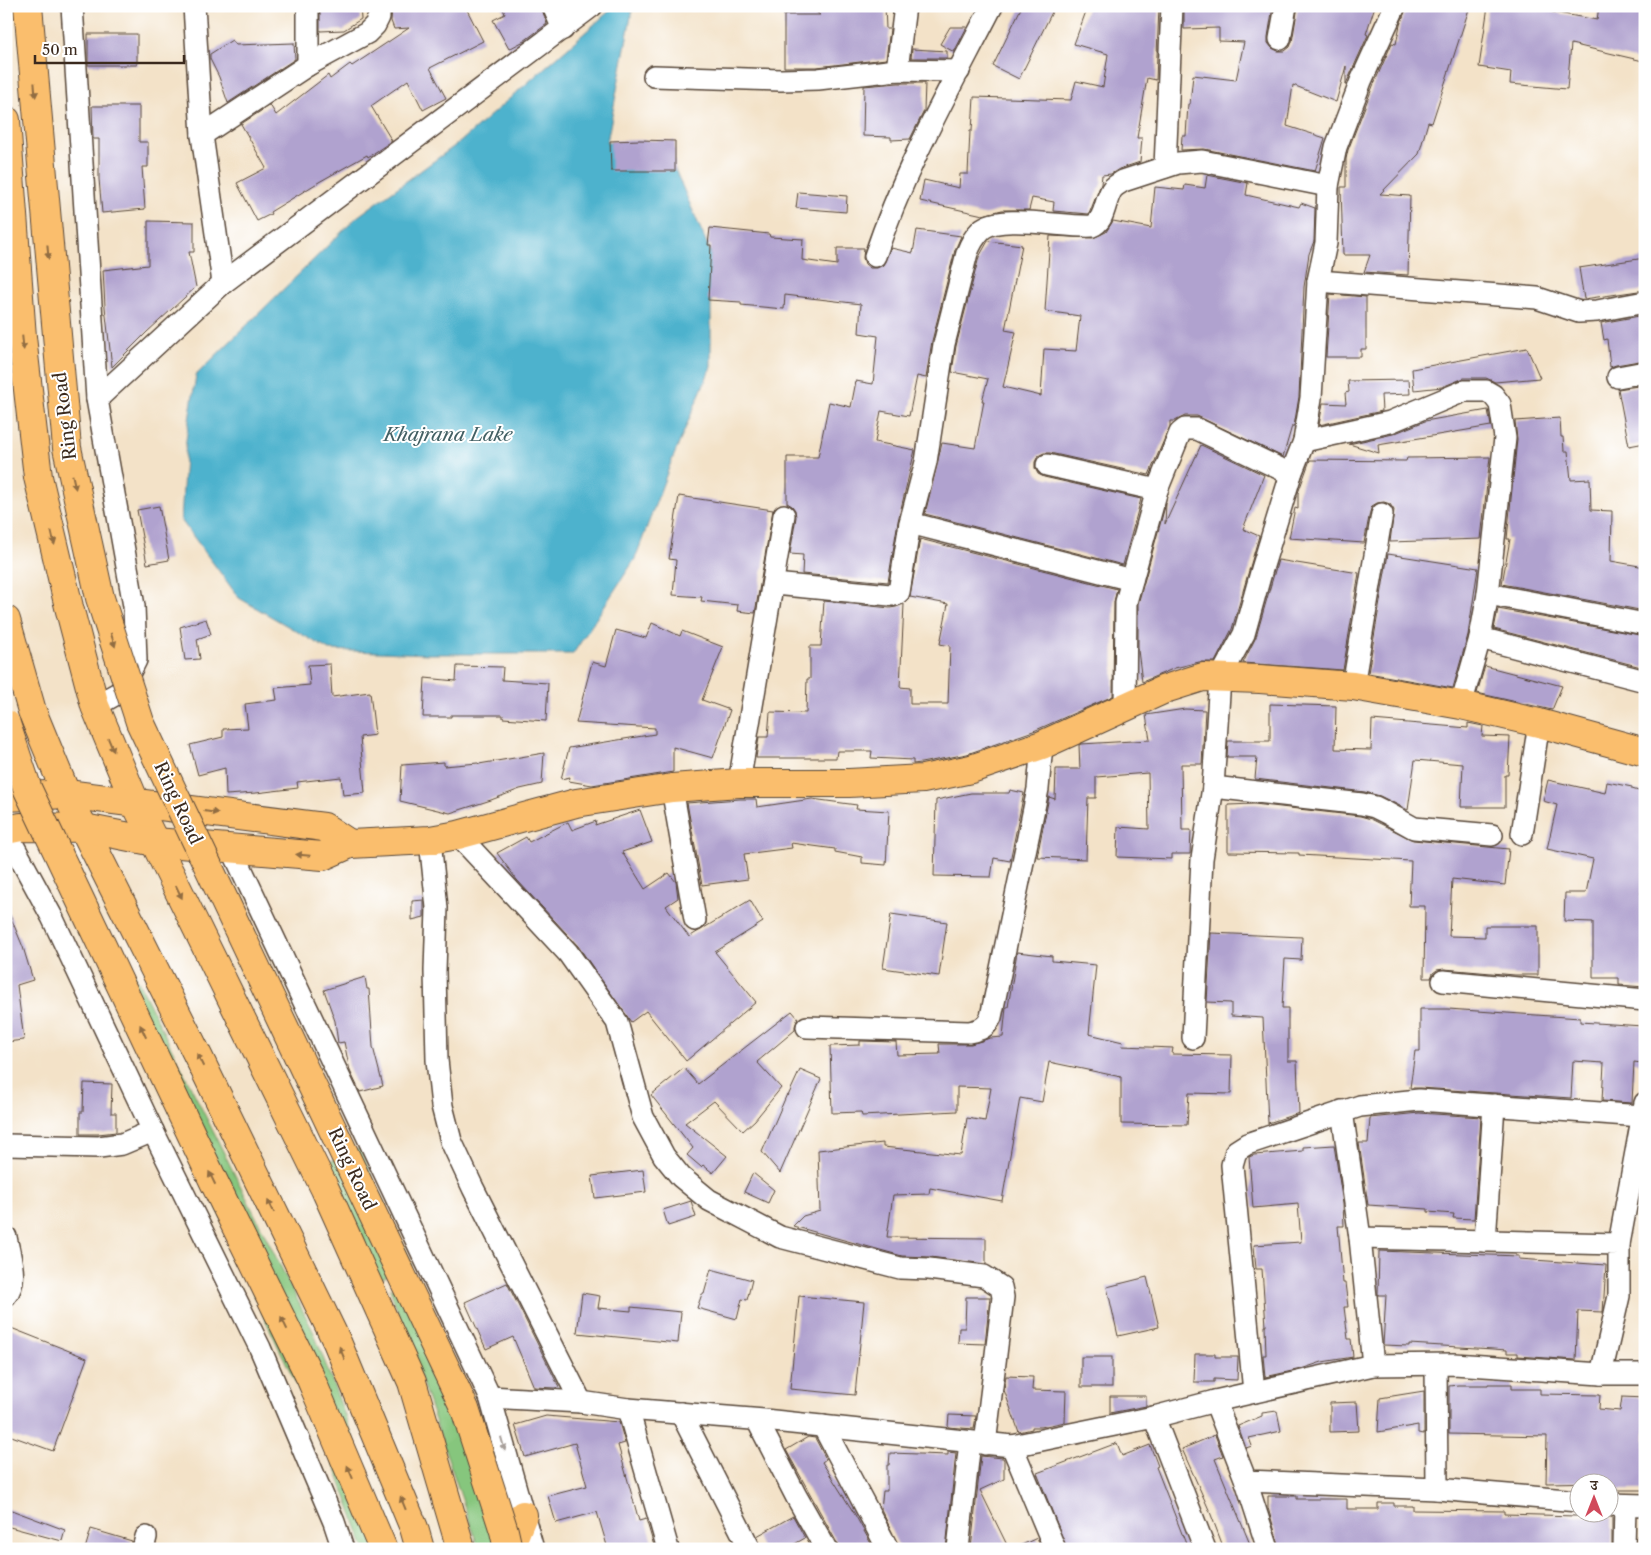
<svg xmlns="http://www.w3.org/2000/svg" width="1651" height="1555" font-family="'Libre Caslon Text','Noto Serif Devanagari',serif">
	<style>
		.green { fill: #86c67d; stroke: #60784e }
		.water { fill: #4eb2cd; stroke: #446e76 }
		.building { fill: #b0a2cf }
		.lines { fill: none; stroke-linecap: round; stroke-linejoin: round }
		.minor-casing { stroke: #574638; stroke-width: 24 }
		.major-casing { stroke: #574638; stroke-width: 30 }
		.minor { stroke: #fff; stroke-width: 21 }
		.major { stroke: #fabe6d; stroke-width: 28 }
		.major-bridge-casing { stroke: #574638; stroke-width: 30; stroke-linecap: butt }
		.major-bridge { stroke: #fabe6d; stroke-width: 28 }
		.oneway { fill: #916d42 }
		.oneway2 { fill: #a79f9a }
		.labels { text-anchor: middle; dominant-baseline: central; stroke-width: 4; stroke-linejoin: round; paint-order: stroke }
		.street-label { font-size: 18px; fill: #3b2a1e; stroke: #fff }
		.water-label { font-size: 19px; font-style: italic; fill: #436064; stroke: #fff }
	</style>
	<rect width="100%" height="100%" fill="#fff"/>
	<filter id="ink" filterUnits="userSpaceOnUse"><feTurbulence type="fractalNoise" baseFrequency=".02" numOctaves="2"/><feDisplacementMap in="SourceGraphic" scale="10" xChannelSelector="R" yChannelSelector="G"/><feConvolveMatrix kernelMatrix="1 2 1 2 8 2 1 2 1" color-interpolation-filters="sRGB"/></filter>
	<filter id="wash" filterUnits="userSpaceOnUse"><feTurbulence type="fractalNoise" baseFrequency=".0096" numOctaves="4" result="noise"/><feDisplacementMap in="SourceGraphic" scale="20" xChannelSelector="R" yChannelSelector="G"/><feGaussianBlur stdDeviation="1.12" result="paint"/><feColorMatrix in="noise" values="0 0 0 0 0 0 0 0 0 0 0 0 0 0 0 0 0 1.4 0 .05"/><feComposite in="paint" operator="in"/></filter>
	<g filter="url(#wash)">
		<rect width="100%" height="100%" fill="#f3e2c8"/>
		<g class="green">
			<path d="M105,961L134,973L314,1333L395,1549H365L331,1456L263,1315L200,1167Z"/>
			<path d="M360,1148L412,1265L375,1282L322,1165Z"/>
			<path d="M416,1279L520,1549H479L390,1289Z"/>
		</g>
		<path class="water" d="M615,6H633L607,142L668,153L711,253V367L670,465L635,559L573,654H429L329,650L239,598L181,520L186,440L196,375L357,217L460,142Z"/>
		<g id="blocks">
			<g class="building">
				<path d="M320,6H360L361,19L344,30L320,31Z"/>
				<path d="M392,6H465L483,41L430,68L446,98L423,110L408,80L371,106L392,141L368,157L367,155L319,182L270,212L271,214L257,221L237,183L266,168L241,124L270,105L276,115L328,75L330,79L350,64L352,66L409,28L394,29L391,21Z"/>
				<path d="M502,6H541L547,24L524,41L509,49L493,20L505,14Z"/>
				<path d="M809,6H885L886,29H890L886,59L817,67H784V15H820Z"/>
				<path d="M1022,6H1055L1019,79L993,66Z"/>
				<path d="M1088,6H1159L1156,80L1147,78L1137,138H1142L1140,162L1119,169L1111,174L1102,175L1101,184L1089,214L1053,211L1054,202L1032,198L1029,210H1002L983,215L920,201L924,180L959,188L960,174H968L970,131H972L974,97L1071,100L1076,81L1103,87L1108,54L1074,44Z"/>
				<path d="M1184,6H1273L1268,37V43L1272,48L1278,51H1285L1290,47L1292,42L1298,6H1375L1366,34L1368,35L1346,84V66L1336,102L1293,85L1287,126L1325,138L1315,171L1204,149L1181,150L1182,136H1186L1188,104H1190L1193,75L1236,80L1244,42L1219,41V28L1184,29Z"/>
				<path d="M1407,6H1470L1432,123L1428,122L1419,154L1380,194L1410,196L1408,275L1364,272L1370,255H1343L1341,187H1346V159L1348,150L1373,86L1392,43L1396,44L1400,25Z"/>
				<path d="M1488,6H1553L1552,12L1597,20L1599,6H1619L1645,12V52L1643,61L1571,44L1567,89L1510,84L1511,72L1479,67Z"/>
				<path d="M950,27H967L954,52L940,44Z"/>
				<rect x="88" y="34" width="49" height="31"/>
				<path d="M232,40L236,45L294,43L295,59L228,103L219,77L210,59V54Z"/>
				<path d="M912,49L947,51V58H911Z"/>
				<path d="M898,83H925L924,111L910,139L891,140V137L863,136L864,86Z"/>
				<path d="M92,106H139V142H148V167H142L145,209L102,213L99,179V139H93Z"/>
				<path d="M640,140L675,141V171H611L610,141Z"/>
				<path d="M1207,175L1248,183L1246,195L1299,207L1301,203L1315,208L1314,241L1309,254L1304,287L1299,397L1294,426H1292L1283,457L1197,416H1185L1175,421H1170V426L1149,475L1050,453H1044L1038,456L1035,462V468L1038,474L1044,477L1141,499L1123,565L925,514L942,443L975,448L984,401H982L988,379L952,372L956,346L979,257L988,241L1022,245L1005,330L1016,332L1003,387L1041,396L1044,349L1076,351L1080,316L1045,311L1050,236L1093,238L1106,232L1113,221L1151,228L1155,187L1184,190L1185,185L1205,188Z"/>
				<path d="M798,192L847,196L846,212L796,208Z"/>
				<path d="M148,221L194,222V252H189L196,287L147,332L112,367L105,307L103,270L148,265Z"/>
				<path d="M710,228L769,234L770,237L803,239L802,260L837,265V248H864L863,258L865,264L870,268H877L883,265L891,248L913,253L917,230L961,236L955,250L932,341L926,378L917,376L909,416L881,411L875,442L915,450L898,521L888,582L802,574L803,555L790,554L796,517L795,510L792,506L787,503V457H818L829,402L851,407L856,381L873,384L878,336L859,333L861,304L785,295L784,309L741,305V302L708,300L711,245H708Z"/>
				<path d="M1645,258V290L1584,299L1579,268Z"/>
				<path d="M1330,294L1366,297V349H1361V357H1326Z"/>
				<path d="M1645,315V332L1641,333L1645,360L1616,365L1610,367L1607,339L1604,340L1601,323Z"/>
				<path d="M1527,348L1540,378L1495,382L1486,378H1464L1442,387L1414,390L1412,369Z"/>
				<path d="M1409,380L1410,394L1381,395L1382,411L1319,425L1323,403L1346,404L1345,393L1349,392L1348,381Z"/>
				<path d="M1645,385V443L1629,446L1618,389Z"/>
				<path d="M1488,410L1491,426L1378,445L1379,453L1349,444L1393,434L1425,421Z"/>
				<path d="M1560,418L1561,437H1563L1564,451H1568L1571,480L1590,479L1591,510L1612,511L1611,561L1645,567V611L1502,584L1510,539H1507L1517,439L1515,421Z"/>
				<path d="M1201,445L1264,475L1243,529L1259,536L1232,629L1215,662H1199L1175,668L1142,682L1138,650V604L1166,503L1165,524Z"/>
				<path d="M1490,457L1481,539L1390,542L1394,510L1390,504L1384,502L1377,503L1372,506L1370,512L1364,543L1289,538L1295,508L1298,509V493L1310,460L1406,461L1407,458Z"/>
				<path d="M679,496L773,510L755,613L737,611L738,605L701,601L702,597L673,595L676,560L669,559Z"/>
				<path d="M159,506L169,560L147,564L137,510Z"/>
				<path d="M920,539L1117,589L1114,602L1113,696L1036,730L967,754L921,763L913,764V760L871,758L872,751H837L836,758H756L759,737H768L770,712L806,713L807,679H810V646H821L824,601L890,608L896,607L904,604L900,687L910,688V704H948L950,646L940,644L948,604L910,597Z"/>
				<path d="M1388,554L1478,568L1468,635L1453,688L1368,673Z"/>
				<path d="M1278,560L1359,573L1343,670L1243,663L1256,637Z"/>
				<path d="M1498,609L1645,636V668L1494,629Z"/>
				<path d="M206,619L211,634L197,639L200,659L185,660L180,627Z"/>
				<path d="M652,623L680,636L682,631L723,647L702,700L730,710L713,758L673,747V772L592,785L569,781L570,777L561,779L569,748L655,734V728L576,723L592,662L606,666L616,630L646,638Z"/>
				<path d="M330,664L332,697L370,692L375,735L360,737L365,793L343,795L341,777L297,782L298,788L256,793L226,795L225,768L198,775L190,745L223,737V729L248,728L245,704L277,700L275,688L310,685L308,665Z"/>
				<path d="M457,666L503,667L502,680L548,683L546,721L503,718V715H451V717H423L425,678L456,681Z"/>
				<path d="M1485,666L1562,686L1552,710L1477,693Z"/>
				<path d="M1270,704L1336,706L1335,749L1371,750L1372,720L1468,728V723L1483,726L1482,736L1510,737L1508,775H1505V807H1461L1463,764L1415,760L1408,810L1380,796L1365,792L1255,779L1257,757H1227L1228,741H1270Z"/>
				<path d="M1185,709L1205,710L1202,764H1181L1182,830H1191L1190,854H1172V859L1117,857L1118,827L1149,829L1148,773L1096,777V798H1088L1086,859L1037,857L1049,797L1055,799L1056,769H1080L1079,745L1081,744L1150,740L1146,715Z"/>
				<path d="M544,753L542,784L520,789L491,800L450,813L400,801L402,765L444,762V766L478,763L479,764Z"/>
				<path d="M1548,780L1605,793L1607,782L1632,787V789L1645,793V865L1641,894H1644L1643,944H1645V987L1619,985V978H1593V922L1564,921L1565,893H1586L1593,859L1547,849L1557,805L1543,801Z"/>
				<path d="M1010,790L1024,793L1010,861L994,858L991,877L934,876L936,800L971,793H1009Z"/>
				<path d="M740,799H756L757,807L812,799L857,805L856,809L889,811L886,865L862,863V857L835,852V849L791,843L792,848L744,854L748,879L702,885L687,803Z"/>
				<path d="M1254,804L1360,816L1371,819L1413,840L1509,849L1505,885L1452,879L1449,936L1485,937V926H1538V975H1515L1444,969L1437,970L1433,973L1431,978H1424L1425,906H1409L1411,861L1299,855V853L1228,852V805Z"/>
				<path d="M640,810L652,842L622,852L645,889L669,873L676,882L678,898L666,906L689,937L750,900L763,922L715,952L756,1002L686,1061L646,1011L631,1022L578,946L517,880L497,853L526,837L529,842L568,822L572,830L596,821L595,825Z"/>
				<path d="M424,900V917L412,920V901Z"/>
				<path d="M6,906L23,947L33,980L17,985L24,1040L6,1042Z"/>
				<path d="M891,914L947,922L939,976L883,968Z"/>
				<path d="M1211,933L1302,937L1301,960L1285,959L1282,1008H1288V1061H1297L1299,1113L1268,1123L1263,1018L1231,1016V1003L1207,1002Z"/>
				<path d="M1017,952L1052,956V961L1096,965L1089,1034L1123,1042L1122,1046L1173,1048L1172,1054L1232,1055L1231,1094L1189,1093L1187,1125L1121,1124V1077L1049,1062L1042,1102L1020,1098L1002,1201L930,1188L929,1194L893,1195L887,1237L986,1238V1264L930,1257L902,1256L793,1226L803,1216L820,1211L818,1150L883,1143V1147L961,1155L967,1118L985,1121L991,1088L957,1087V1111L862,1116L861,1112L832,1113L830,1046L860,1045V1041L896,1042L897,1055L940,1054L939,1044H971L990,1038L1003,1037L1006,1007H1008Z"/>
				<path d="M365,977L367,989H369L373,1047L383,1086L360,1092L350,1071L344,1042L338,1043L335,1021L324,990Z"/>
				<path d="M1420,1009H1448L1580,1018V1022L1643,1026L1641,1063L1634,1062L1632,1103L1602,1101L1604,1063L1573,1061L1571,1098L1420,1088H1410L1415,1051H1420Z"/>
				<path d="M792,1011L798,1018L795,1026V1030L757,1062L781,1088L755,1120L743,1131L714,1101L685,1123L727,1156L713,1173L703,1165L701,1167L687,1155L693,1148L651,1095L684,1068L698,1084Z"/>
				<path d="M800,1070L821,1079L780,1173L762,1152L787,1094L788,1096Z"/>
				<path d="M84,1083L112,1084L111,1113H116V1132L98,1134H80V1112H83Z"/>
				<path d="M1419,1113L1481,1117L1474,1219L1453,1218L1454,1214L1428,1212V1209L1368,1205L1359,1143H1368L1370,1118Z"/>
				<path d="M1334,1145L1343,1204L1344,1226H1338L1343,1283H1345L1348,1307H1344L1348,1339H1351L1353,1357L1322,1362L1301,1369L1265,1377L1263,1355H1266L1265,1326H1266L1262,1269H1256L1254,1245L1301,1242L1298,1204L1253,1208L1249,1157L1254,1155L1303,1151V1147Z"/>
				<path d="M643,1170L646,1192L595,1198L592,1176Z"/>
				<path d="M753,1173L774,1190L768,1203L744,1192Z"/>
				<path d="M691,1201L696,1217L668,1226L663,1210Z"/>
				<path d="M1379,1251L1519,1256V1259L1606,1265L1603,1312L1578,1311L1576,1360L1518,1356V1353H1507V1350L1493,1349L1409,1344V1346L1383,1345L1386,1295H1378Z"/>
				<path d="M711,1269L752,1280L747,1300L742,1299L737,1319L697,1308L702,1294H704Z"/>
				<path d="M1147,1277L1159,1327L1118,1336L1107,1287Z"/>
				<path d="M507,1283L559,1387L555,1388L534,1387L513,1337L486,1349L465,1302Z"/>
				<path d="M582,1293L600,1296L598,1308L631,1311V1307L681,1312L678,1343L577,1333Z"/>
				<path d="M799,1296L864,1302L855,1395L790,1389Z"/>
				<path d="M966,1297H990L985,1344L958,1343L959,1328H965Z"/>
				<path d="M6,1326L87,1358L53,1451L6,1434Z"/>
				<path d="M1195,1354H1215V1357H1238L1237,1380L1214,1379V1382H1194Z"/>
				<rect x="1081" y="1357" width="31" height="30"/>
				<path d="M1006,1376L1033,1377L1032,1390L1066,1391L1065,1422L1041,1427H1032V1429L1019,1432L1004,1390Z"/>
				<path d="M1488,1384H1512V1389H1540V1394L1600,1395L1599,1409L1620,1411L1622,1397L1645,1398V1490H1608V1482L1546,1483L1547,1436L1449,1434V1386L1458,1385H1488Z"/>
				<path d="M1424,1391V1434L1418,1433V1425L1378,1432L1380,1398Z"/>
				<path d="M1110,1396H1146V1406L1110,1413Z"/>
				<path d="M1357,1402L1359,1431L1330,1432V1403Z"/>
				<path d="M1277,1411L1281,1431L1249,1438L1252,1446L1246,1448L1238,1426L1262,1416V1413Z"/>
				<path d="M949,1415L976,1416L974,1429L948,1427Z"/>
				<path d="M546,1416L619,1422L625,1443L618,1445L639,1521L646,1519L655,1549H608L597,1512L556,1523L548,1496L587,1486L575,1443L525,1457L515,1425Z"/>
				<path d="M1215,1435L1223,1456L1215,1459L1252,1549H1224L1210,1512L1182,1449Z"/>
				<path d="M808,1437L815,1438L826,1459L822,1462L854,1513L874,1549H838L837,1543L786,1450Z"/>
				<path d="M1117,1443L1122,1456L1150,1445L1158,1466L1156,1467L1188,1549H1067L1037,1473Z"/>
				<path d="M948,1452L956,1453L946,1549H900L881,1509L883,1491H887V1465H889L890,1453L948,1455Z"/>
				<path d="M981,1456L1003,1458L1004,1460V1479L980,1490L1009,1549H971Z"/>
				<path d="M1268,1496H1297V1499H1347V1509H1378V1503H1394V1506H1413V1510L1504,1511V1514L1612,1517V1549H1280L1268,1508Z"/>
				<path d="M6,1508L65,1530L62,1541L6,1526Z"/>
				<path d="M793,1516L805,1538L786,1549H762L757,1536Z"/>
				<path d="M91,1529L132,1541L131,1549H85Z"/>
				<path d="M1037,1538L1041,1549H1013Z"/>
			</g>
		</g>
	</g>
	<g filter="url(#ink)">
		<use href="#blocks" fill-opacity="0" stroke="#574638" stroke-width="1"/>
		<g class="lines">
			<defs>
				<g id="minor">
					<path d="M72,6L97,399L134,606L136,660L120,692L95,706"/>
					<path d="M194,6L202,135L223,283"/>
					<path d="M553,6L563,29"/>
					<path d="M1280,39L1286,6"/>
					<path d="M308,65V6"/>
					<path d="M897,70L905,6"/>
					<path d="M654,76L781,80L818,79L897,70L959,71"/>
					<path d="M202,135L308,65L367,33L375,25L379,17V6"/>
					<path d="M1165,167L1172,6"/>
					<path d="M875,256C904,169 950,88 992,6"/>
					<path d="M1318,281L1537,298L1579,312L1597,311L1645,302"/>
					<path d="M1618,377L1645,372"/>
					<path d="M97,399L223,283L592,6"/>
					<path d="M1304,441L1390,422L1464,391H1486L1493,395L1500,404L1505,438L1488,594L1480,638L1461,705"/>
					<path d="M1047,465L1157,490"/>
					<path d="M910,523L1132,580"/>
					<path d="M774,584L890,595H895L899,592L910,523L926,462L944,344L967,253C970,245 974,237 981,230C999,213 1066,228 1092,226C1106,221 1104,199 1113,188C1116,185 1120,183 1123,181L1178,163L1202,161L1328,186"/>
					<path d="M1488,594L1645,624"/>
					<path d="M1480,638L1645,681"/>
					<path d="M1353,686L1382,514"/>
					<path d="M1125,707L1126,602L1157,490L1180,433L1185,429H1197L1291,474"/>
					<path d="M739,783L784,515"/>
					<path d="M1213,787L1362,804L1375,807L1387,813L1414,828L1492,835"/>
					<path d="M672,788L695,920"/>
					<path d="M6,832L52,917L153,1131L260,1348L334,1522L343,1549"/>
					<path d="M1522,834L1539,723"/>
					<path d="M458,835L568,953L617,1022L643,1117L664,1156L681,1177L709,1200L780,1237L900,1268L929,1269L984,1276L1001,1287L1003,1297L985,1444"/>
					<path d="M430,840L437,908L435,971L437,1060L442,1106L451,1141L473,1188L581,1402"/>
					<path d="M232,849L490,1397L533,1549"/>
					<path d="M1443,981L1645,1000"/>
					<path d="M807,1027L969,1032C980,1030 986,1028 991,1017L1038,789L1042,745"/>
					<path d="M1193,1038L1202,859L1213,787L1220,678L1244,634L1262,569L1291,474L1304,441L1311,398L1318,281L1326,243L1328,186L1336,147L1361,81L1395,6"/>
					<path d="M1342,1111L1360,1238L1373,1365"/>
					<path d="M6,1145L99,1147L122,1144L153,1131"/>
					<path d="M6,1237C9,1254 19,1281 6,1295"/>
					<path d="M1360,1238L1619,1244V1296L1601,1374"/>
					<path d="M1485,1241L1494,1105"/>
					<path d="M1619,1244L1645,1103"/>
					<path d="M1436,1365L1437,1489"/>
					<path d="M1254,1392L1232,1165L1236,1151L1247,1144L1360,1106L1419,1100L1642,1116"/>
					<path d="M490,1397L581,1402L628,1409L764,1420L1012,1446L1154,1417L1215,1401L1373,1365L1454,1364L1601,1374H1645"/>
					<path d="M1215,1401L1246,1481L1437,1489L1578,1501"/>
					<path d="M628,1409L668,1549"/>
					<path d="M681,1413L750,1549"/>
					<path d="M1154,1417L1205,1549"/>
					<path d="M757,1420L796,1496L826,1549"/>
					<path d="M823,1426L888,1549"/>
					<path d="M1012,1446L1055,1549"/>
					<path d="M1246,1481L1268,1549"/>
					<path d="M1608,1504L1645,1505"/>
					<path d="M143,1549L146,1537"/>
					<path d="M958,1549L970,1442"/>
					<path d="M1624,1549L1625,1505"/>
				</g>
				<g id="major">
					<path d="M6,120L22,337L38,477L69,607L95,706L135,802L325,1189L412,1382L461,1549"/>
					<path d="M6,620L32,711L65,791L199,1058L337,1342L414,1528L420,1549"/>
					<path d="M6,797L67,794L324,827L350,844"/>
					<path d="M6,830L21,827L84,828L155,842L323,856L350,844L430,840L458,835L576,803L672,788L739,783H849L923,779L971,769L1042,745L1165,689L1203,677L1260,679L1353,686L1461,705L1539,723L1645,752"/>
					<path d="M509,1549L523,1515"/>
				</g>
			</defs>
			<use href="#minor" class="minor-casing"/>
			<use href="#major" class="major-casing"/>
			<use href="#minor" class="minor"/>
			<use href="#major" class="major"/>
			<defs>
				<g id="major-bridge">
					<path d="M28,6L67,448L100,598L140,722L465,1409L504,1531L508,1549"/>
					<path d="M6,724L28,790L214,1182L310,1377L383,1549"/>
				</g>
			</defs>
			<use href="#major-bridge" class="major-bridge-casing"/>
			<use href="#major-bridge" class="major-bridge"/>
		</g>
		<defs><path id="oneway-solid" d="M-6-.8H1V-3.2L6.5 0L1 3.2V.8H-6Z" transform="scale(1.25)"/></defs>
		<g class="oneway">
			<use href="#oneway-solid" transform="translate(35 90) rotate(85)"/>
			<use href="#oneway-solid" transform="translate(48 252) rotate(85)"/>
			<use href="#oneway-solid" transform="translate(23 343) rotate(84)"/>
			<use href="#oneway-solid" transform="translate(74 482) rotate(77)"/>
			<use href="#oneway-solid" transform="translate(53 538) rotate(77)"/>
			<use href="#oneway-solid" transform="translate(113 640) rotate(72)"/>
			<use href="#oneway-solid" transform="translate(111 745) rotate(67)"/>
			<use href="#oneway-solid" transform="translate(211 812) rotate(8)"/>
			<use href="#oneway-solid" transform="translate(303 855) rotate(-175)"/>
			<use href="#oneway-solid" transform="translate(179 892) rotate(64)"/>
			<use href="#oneway-solid" transform="translate(143 1031) rotate(-115)"/>
			<use href="#oneway-solid" transform="translate(200 1060) rotate(-116)"/>
			<use href="#oneway-solid" transform="translate(212 1178) rotate(-116)"/>
			<use href="#oneway-solid" transform="translate(271 1206) rotate(-116)"/>
			<use href="#oneway-solid" transform="translate(284 1323) rotate(-116)"/>
			<use href="#oneway-solid" transform="translate(342 1353) rotate(-112)"/>
			<use href="#oneway-solid" transform="translate(350 1472) rotate(-113)"/>
			<use href="#oneway-solid" transform="translate(403 1503) rotate(-112)"/>
		</g>
		<use class="oneway2" href="#oneway-solid" transform="translate(503 1444) rotate(74)"/>
	</g>
	<g class="labels">
		<g class="street-label">
			<text transform="translate(65 416) rotate(-97)">Ring Road</text>
			<text transform="translate(178 803) rotate(65)">Ring Road</text>
			<text transform="translate(352 1169) rotate(65)">Ring Road</text>
		</g>
		<g class="water-label">
			<text x="448" y="434">Khajrana Lake</text>
		</g>
	</g>
	<rect width="1651" height="1555" fill="none" stroke="#fff" stroke-width="25"/>
	<g transform="translate(1594 1498)"><circle r="24" fill="#ffffff" stroke="#b1aaa5"/>
	<path d="M0-4L9 19L0 12L-9 19Z" fill="#d1495b"/>
	<text y="-8" font-size="14" font-weight="bold" text-anchor="middle" fill="#3b2a1e">उ</text>
	</g>
	<path d="M35 55v8h149v-8" fill="none" stroke="#3b2a1e" stroke-width="2.5"/>
	<text x="42" y="55" font-size="15" fill="#3b2a1e" stroke="#ffffff" stroke-width="4" paint-order="stroke">50 m</text>
</svg>
